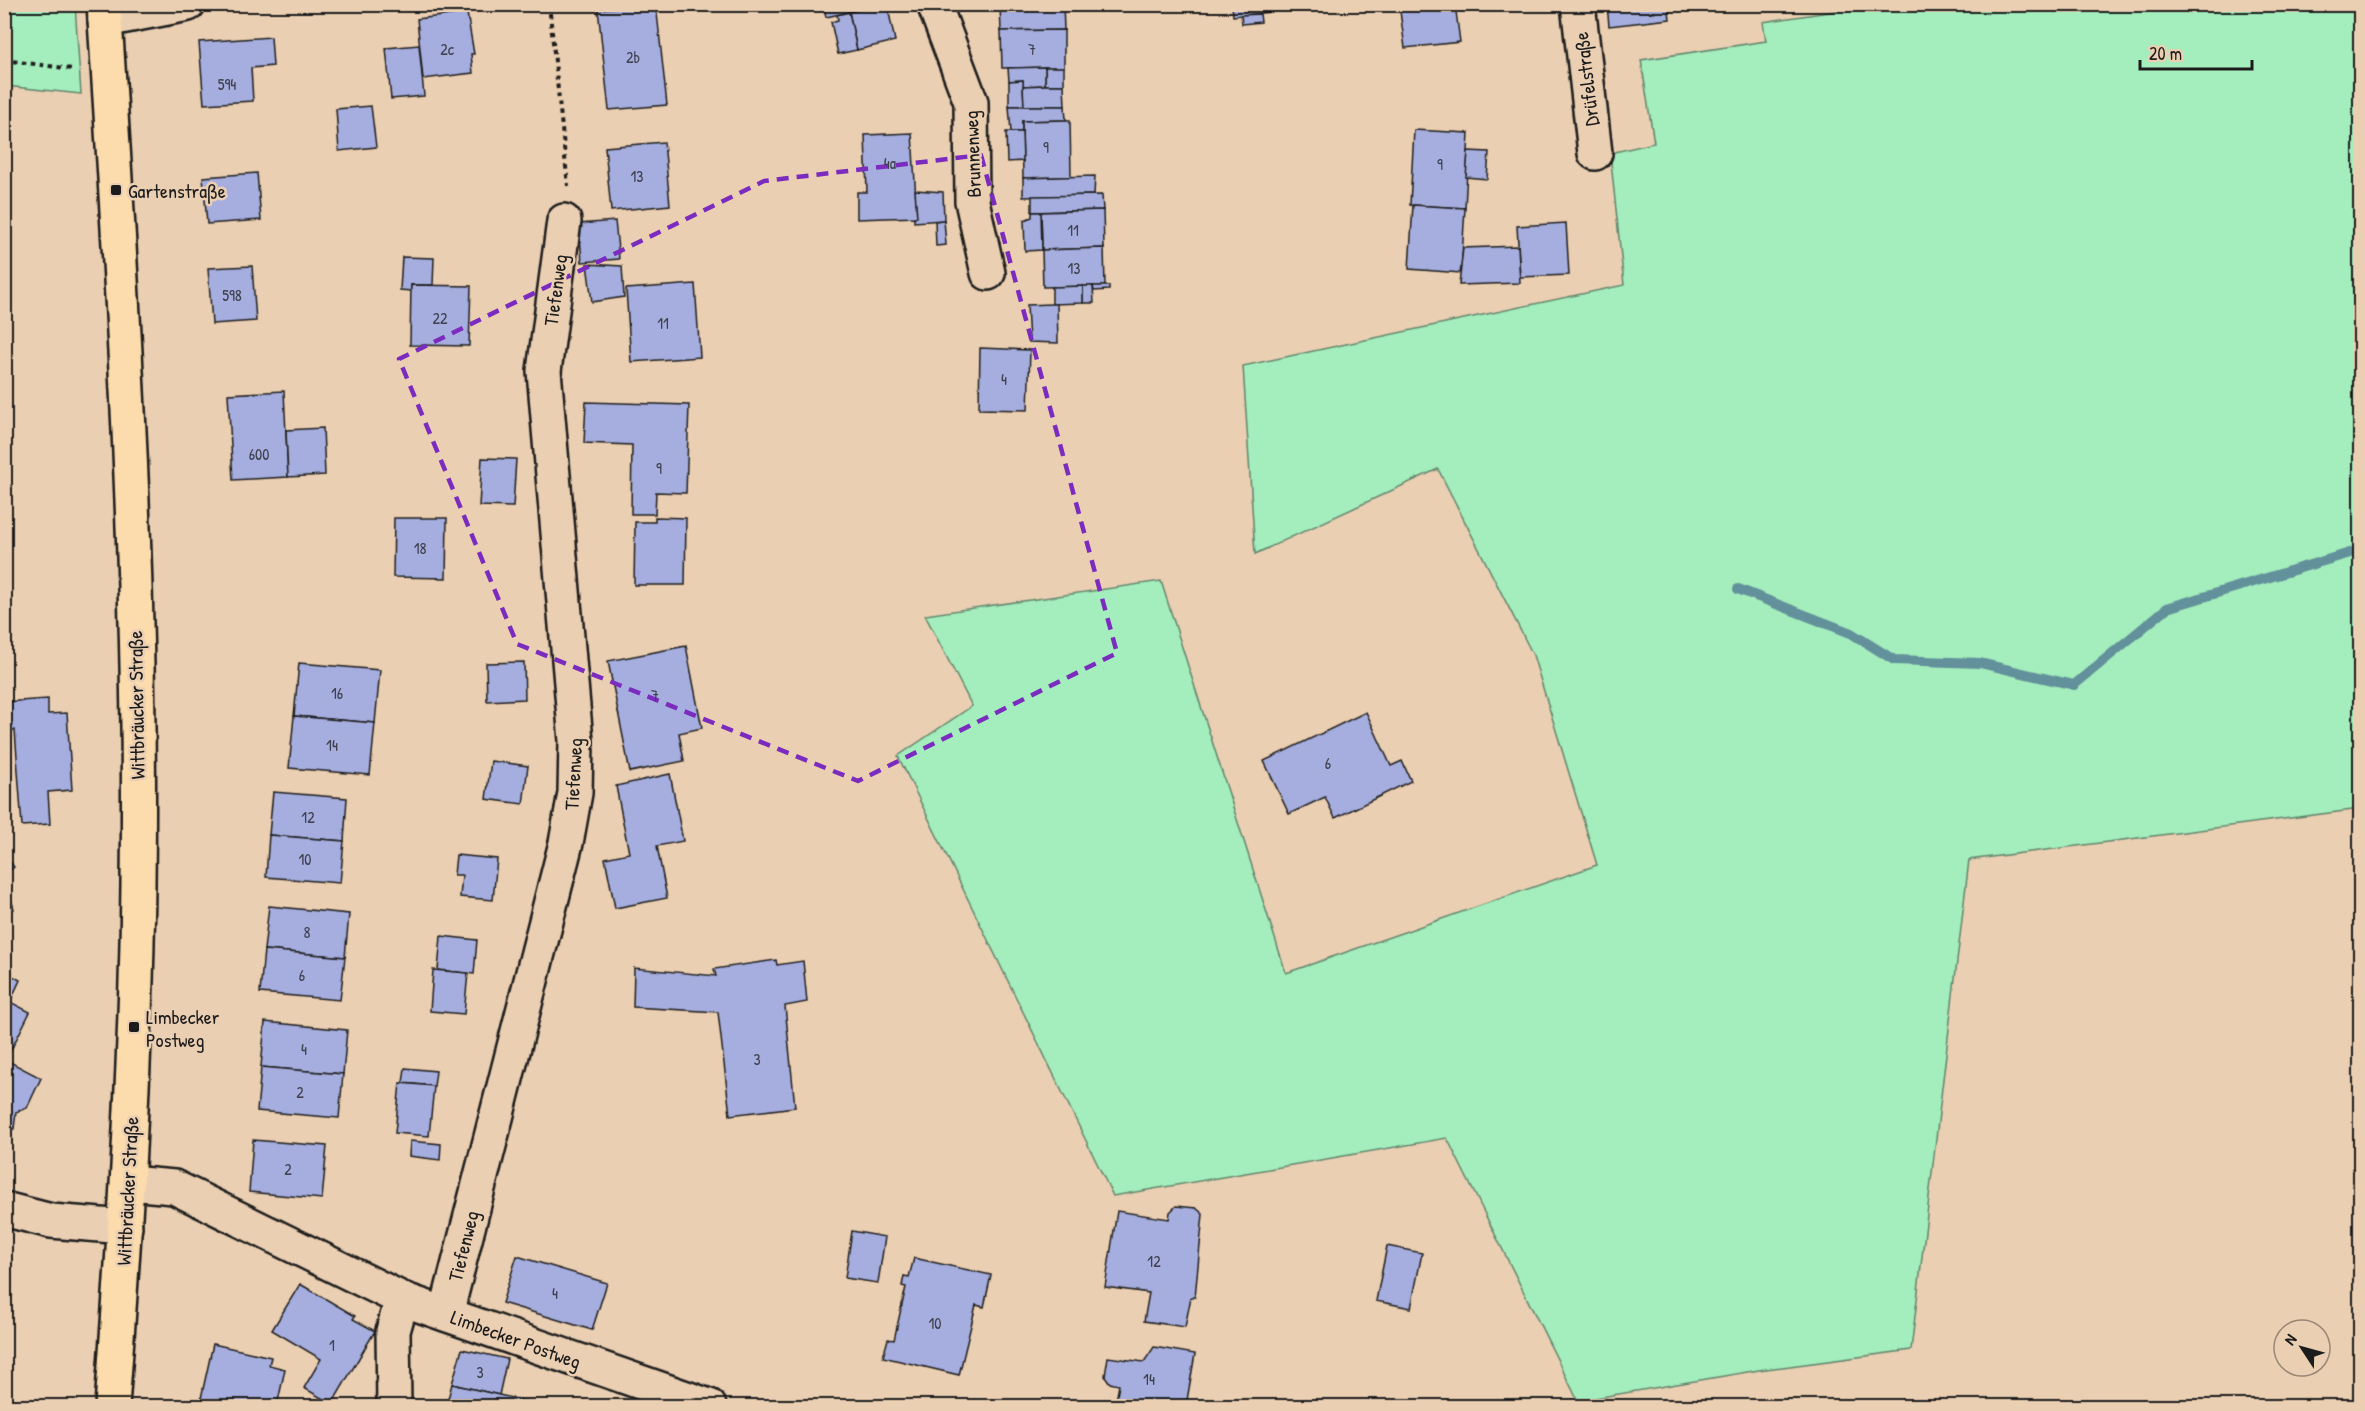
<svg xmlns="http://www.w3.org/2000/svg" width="2365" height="1411" font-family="'Patrick Hand',sans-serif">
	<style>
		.green { fill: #a4edbc; stroke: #60846c; stroke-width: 1.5 }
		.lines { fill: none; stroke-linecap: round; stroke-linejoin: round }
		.stream { stroke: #62909b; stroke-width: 10 }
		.building { fill: #a6aedf; stroke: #1c1c1c; stroke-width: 1.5 }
		.minor-casing { stroke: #1c1c1c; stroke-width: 38 }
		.major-casing { stroke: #1c1c1c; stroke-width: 38 }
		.path { stroke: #1c1c1c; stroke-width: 4; stroke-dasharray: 4.5 4.5; stroke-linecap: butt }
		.minor { stroke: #ebcfb2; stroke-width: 33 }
		.major { stroke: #fcdcac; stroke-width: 33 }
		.marked { fill: none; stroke: #7b2cbf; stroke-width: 4.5; stroke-dasharray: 12 8; stroke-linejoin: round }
		.poi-dot { fill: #1c1c1c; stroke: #ebcfb2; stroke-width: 2 }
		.labels { text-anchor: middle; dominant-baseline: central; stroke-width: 5; stroke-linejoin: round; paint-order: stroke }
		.number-label { font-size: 16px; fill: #3e404d }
		.street-label { font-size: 20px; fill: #1c1c1c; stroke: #ebcfb2 }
		.poi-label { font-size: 20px; fill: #1c1c1c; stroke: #ebcfb2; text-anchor: start }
	</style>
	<rect width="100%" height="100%" fill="#ebcfb2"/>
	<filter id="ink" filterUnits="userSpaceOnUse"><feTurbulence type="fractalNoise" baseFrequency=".0167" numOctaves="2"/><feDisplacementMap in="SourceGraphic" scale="12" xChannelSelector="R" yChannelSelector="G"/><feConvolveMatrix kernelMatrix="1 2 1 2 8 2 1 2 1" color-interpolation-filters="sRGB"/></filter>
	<g filter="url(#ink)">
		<g class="green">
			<path d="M5,4L75,5L81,94L5,86Z"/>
			<path d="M1875,5H2360V809L1969,860L1911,1350L1759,1370L1578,1401L1447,1138L1113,1196L898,756L972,706L925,615L1161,581L1286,973L1597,865L1533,655L1438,469L1255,554L1243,366L1624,285L1610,153L1654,143L1641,60L1766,41L1763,22Z"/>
		</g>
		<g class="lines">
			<path class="stream" d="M1738,589L1851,633L1894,660L1980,663L2074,685L2167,608L2360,550"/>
		</g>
		<g class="building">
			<path d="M656,4L667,105L609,110L598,9Z"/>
			<path d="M823,4H881V5L826,17Z"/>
			<path d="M887,4L895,41L857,50L849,12Z"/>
			<path d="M1000,4H1063L1064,30L1001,31Z"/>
			<path d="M1232,4H1305L1306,8L1233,16Z"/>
			<path d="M1399,4H1455L1460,42L1405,48Z"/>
			<path d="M1607,4H1668L1670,19L1609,26Z"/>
			<path d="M849,12L857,50L838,54L831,22L838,20L837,15Z"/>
			<path d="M467,13L474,54H471L473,73L423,79L417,19Z"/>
			<path d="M1260,14L1261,22L1242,24L1241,15Z"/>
			<path d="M1064,30V67L1002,68L1001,31Z"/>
			<path d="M271,37L273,66L251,68L253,101L204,104L199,42Z"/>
			<path d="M419,45L424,96L391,99L386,48Z"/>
			<rect x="1045" y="67" width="19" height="18"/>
			<path d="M1045,67V85L1023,86V80L1009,81L1008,68Z"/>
			<path d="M1023,80L1024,106H1009V81Z"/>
			<path d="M1045,85H1064L1065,106H1024L1023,86Z"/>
			<path d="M371,106L376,147L339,151L336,109Z"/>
			<path d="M1009,106H1065L1066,120L1022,121V132H1011Z"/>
			<path d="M1066,120H1070L1071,177L1023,178L1022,121Z"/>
			<path d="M1414,130L1469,133L1465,208L1410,205Z"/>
			<path d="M1006,132H1022L1023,161L1007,162Z"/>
			<path d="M912,133L917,217L857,219V192H867L865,135Z"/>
			<path d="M664,142L670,205L611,211L605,147Z"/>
			<path d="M1468,151L1489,152L1487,179L1466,177Z"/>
			<path d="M257,173L261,220L207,224L203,177Z"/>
			<path d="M1095,176L1094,195L1023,197V178Z"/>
			<path d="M915,190L943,192L944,220L914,222V217H917Z"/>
			<path d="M1102,195L1103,210L1032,212V196Z"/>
			<path d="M1413,205L1465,208L1461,273L1409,269Z"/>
			<path d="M1103,210L1104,248L1042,250L1041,212Z"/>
			<path d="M1032,212H1041L1042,250L1025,251L1024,220L1032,217Z"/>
			<path d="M944,220L946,245L936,246L935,221Z"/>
			<path d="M615,221L619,259L582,262L579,224Z"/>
			<path d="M1566,223L1569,275L1520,277L1517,226Z"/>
			<path d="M1518,246L1520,283L1459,285L1463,248Z"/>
			<path d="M1104,248L1105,286L1043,287L1042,250Z"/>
			<path d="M402,257L434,258L433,285H411V291L400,290Z"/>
			<path d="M587,264L622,266L624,297L592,302Z"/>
			<path d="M252,266L256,321L212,324L208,268Z"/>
			<path d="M695,284L700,357L631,362L626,289Z"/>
			<path d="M411,285L471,286L469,346L410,345Z"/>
			<path d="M1083,286H1093L1094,303H1083Z"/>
			<path d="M1083,286V303L1052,304V287Z"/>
			<path d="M1093,286H1109V290L1094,291Z"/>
			<path d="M1052,304H1057L1058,343L1029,342L1027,305Z"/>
			<path d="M980,348L1030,350L1028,410L979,409Z"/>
			<path d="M284,391L288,477L233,480L228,394Z"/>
			<path d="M586,402L689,405L686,493L656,492L655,514H631L632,445L584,443Z"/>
			<path d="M323,428L325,475L288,477L286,430Z"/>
			<path d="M482,458L516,459L513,507L479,506Z"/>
			<path d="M655,517L686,518L685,585H634L635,522H655Z"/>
			<path d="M394,518H447L446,578L393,577Z"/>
			<path d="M686,646L702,728L679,733L684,761L630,772L608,661Z"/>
			<path d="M524,662L525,699L487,701L486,663Z"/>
			<path d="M299,663L380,670L375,723L294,716Z"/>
			<path d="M48,699V714L67,713L72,790L48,792L50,824L22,826L15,730L4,731V702Z"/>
			<path d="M1366,712L1391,766L1402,761L1411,781L1335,818L1325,797L1289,814L1264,761Z"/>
			<path d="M294,716L375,723L370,775L289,768Z"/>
			<path d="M491,761L528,766L523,804L486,799Z"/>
			<path d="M670,774L683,841L657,846L667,898L615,908L605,858L629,853L616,786Z"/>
			<path d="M273,792L347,798L344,841L269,835Z"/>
			<path d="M269,835L344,841L340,883L266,877Z"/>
			<path d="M4,854L14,867L4,874Z"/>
			<path d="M456,855L497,859L493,900L460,897L462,875H454Z"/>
			<path d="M4,874L6,883L14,909L4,908Z"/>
			<path d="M269,906L349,914L345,957L264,950Z"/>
			<path d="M441,936L477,940L474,974L438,970Z"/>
			<path d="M264,950L345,957L340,1000L260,993Z"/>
			<path d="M776,960L777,965L803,961L807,1002L785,1006L795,1107L730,1115L718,1012L633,1007L634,968L716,976L714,969Z"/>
			<path d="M4,963L9,974L20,980L10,1002L30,1012L6,1060L41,1078L27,1108L16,1112L14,1129L4,1132Z"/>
			<path d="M433,970L468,973L464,1014L430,1011Z"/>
			<path d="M265,1022L347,1030L343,1074L261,1067Z"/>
			<path d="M261,1067L343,1074L339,1118L257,1111Z"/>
			<path d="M405,1068L436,1071L434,1086L403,1083Z"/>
			<path d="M400,1083L434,1086L429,1136L395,1133Z"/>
			<path d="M253,1140L327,1146L322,1199L249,1192Z"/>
			<path d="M410,1141L441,1144L440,1160L409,1156Z"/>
			<path d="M1176,1206L1196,1208L1203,1214L1195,1297H1191L1185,1327L1144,1321L1149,1293L1105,1287L1117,1211L1169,1219L1170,1212Z"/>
			<path d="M852,1231L885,1237L878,1283L845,1278Z"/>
			<path d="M1387,1246L1422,1253L1411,1308L1376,1301Z"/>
			<path d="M517,1256L607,1283L592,1330L502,1303Z"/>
			<path d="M914,1258L991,1275L984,1307L976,1305L959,1375L883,1357L888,1339L894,1340L906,1287L902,1286L904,1276L909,1277Z"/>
			<path d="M300,1284L355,1316L353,1319L375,1331L332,1404L304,1388L321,1359L272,1330Z"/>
			<path d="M213,1344L271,1357L269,1365L285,1369L277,1406H216L200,1403Z"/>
			<path d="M1154,1347L1195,1354L1186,1406H1115L1119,1385L1110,1383L1105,1376L1108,1357L1144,1362Z"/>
			<path d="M462,1349L507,1359L499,1395L452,1384Z"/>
			<path d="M452,1384L499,1395L543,1405L446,1406Z"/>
		</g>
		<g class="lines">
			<defs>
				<g id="minor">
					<path d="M934,4L971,102L972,201L988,273"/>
					<path d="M1578,4L1595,153"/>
					<path d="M105,20L188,4"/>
					<path d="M129,1183L174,1187L402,1299L709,1406"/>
					<path d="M4,1209L51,1221L125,1227"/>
					<path d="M446,1314L566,843L575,793L576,741L544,371L564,221"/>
					<path d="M394,1406L393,1331L402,1299"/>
				</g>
				<path id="major" d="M104,4C123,297 142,592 138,885C136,1060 125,1233 112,1406"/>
			</defs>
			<use href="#minor" class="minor-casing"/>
			<use href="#major" class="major-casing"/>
			<g class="path">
				<path d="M549,4L568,186"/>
				<path d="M4,60L72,69"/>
			</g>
			<use href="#minor" class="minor"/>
			<use href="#major" class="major"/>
		</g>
	</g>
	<path class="marked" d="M981,155L1117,653L858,781L517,644L399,359L764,181Z"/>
	<g class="poi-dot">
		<rect x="110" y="184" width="12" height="12" rx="3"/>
		<rect x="128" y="1021" width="12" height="12" rx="3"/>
	</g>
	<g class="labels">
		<g class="number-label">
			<text x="447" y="49">2c</text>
			<text x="1032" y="49">7</text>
			<text x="633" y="57">2b</text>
			<text x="227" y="84">594</text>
			<text x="1046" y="147">9</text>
			<text x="890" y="163">4a</text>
			<text x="1440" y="164">9</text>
			<text x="637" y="176">13</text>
			<text x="1073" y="230">11</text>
			<text x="1074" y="268">13</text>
			<text x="232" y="295">598</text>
			<text x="440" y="318">22</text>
			<text x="663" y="323">11</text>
			<text x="1004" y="379">4</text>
			<text x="259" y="454">600</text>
			<text x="659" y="468">9</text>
			<text x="420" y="548">18</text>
			<text x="337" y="693">16</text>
			<text x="655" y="695">7</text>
			<text x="332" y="745">14</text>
			<text x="1328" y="763">6</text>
			<text x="308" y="817">12</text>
			<text x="305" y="859">10</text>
			<text x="307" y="932">8</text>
			<text x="302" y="975">6</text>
			<text x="304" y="1049">4</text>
			<text x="757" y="1059">3</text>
			<text x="300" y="1092">2</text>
			<text x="288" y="1169">2</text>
			<text x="1154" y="1261">12</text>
			<text x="555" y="1293">4</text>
			<text x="935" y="1323">10</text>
			<text x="332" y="1345">1</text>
			<text x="480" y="1372">3</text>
			<text x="1149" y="1379">14</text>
		</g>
		<g class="street-label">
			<text transform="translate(1586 79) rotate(-97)">Drüfelstraße</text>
			<text transform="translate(972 154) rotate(-92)">Brunnenweg</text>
			<text transform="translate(555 290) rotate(-82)">Tiefenweg</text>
			<text transform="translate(136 705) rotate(-91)">Wittbräucker Straße</text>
			<text transform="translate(573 774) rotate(-87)">Tiefenweg</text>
			<text transform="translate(127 1191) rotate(-87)">Wittbräucker Straße</text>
			<text transform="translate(463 1246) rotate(-76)">Tiefenweg</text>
			<text transform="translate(516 1339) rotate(20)">Limbecker Postweg</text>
		</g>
		<g class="poi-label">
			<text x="128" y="190">Gartenstraße</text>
			<text x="146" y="1016">Limbecker<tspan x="146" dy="23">Postweg</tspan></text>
		</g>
	</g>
	<rect width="2365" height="1411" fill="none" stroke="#ebcfb2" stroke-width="24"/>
	<rect x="12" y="12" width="2341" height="1387" fill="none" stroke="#1c1c1c" stroke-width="2" filter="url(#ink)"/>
	<g transform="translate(2302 1348) rotate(306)"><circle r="28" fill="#ebcfb2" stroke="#988776" stroke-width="1.5"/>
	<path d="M0-4.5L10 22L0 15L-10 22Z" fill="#1c1c1c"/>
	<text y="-9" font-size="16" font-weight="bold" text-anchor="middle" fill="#1c1c1c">N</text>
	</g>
	<path d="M2140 60v9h112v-9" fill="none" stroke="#1c1c1c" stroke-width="3"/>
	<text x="2149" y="60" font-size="18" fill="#1c1c1c" stroke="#ebcfb2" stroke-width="4.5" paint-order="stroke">20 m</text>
</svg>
